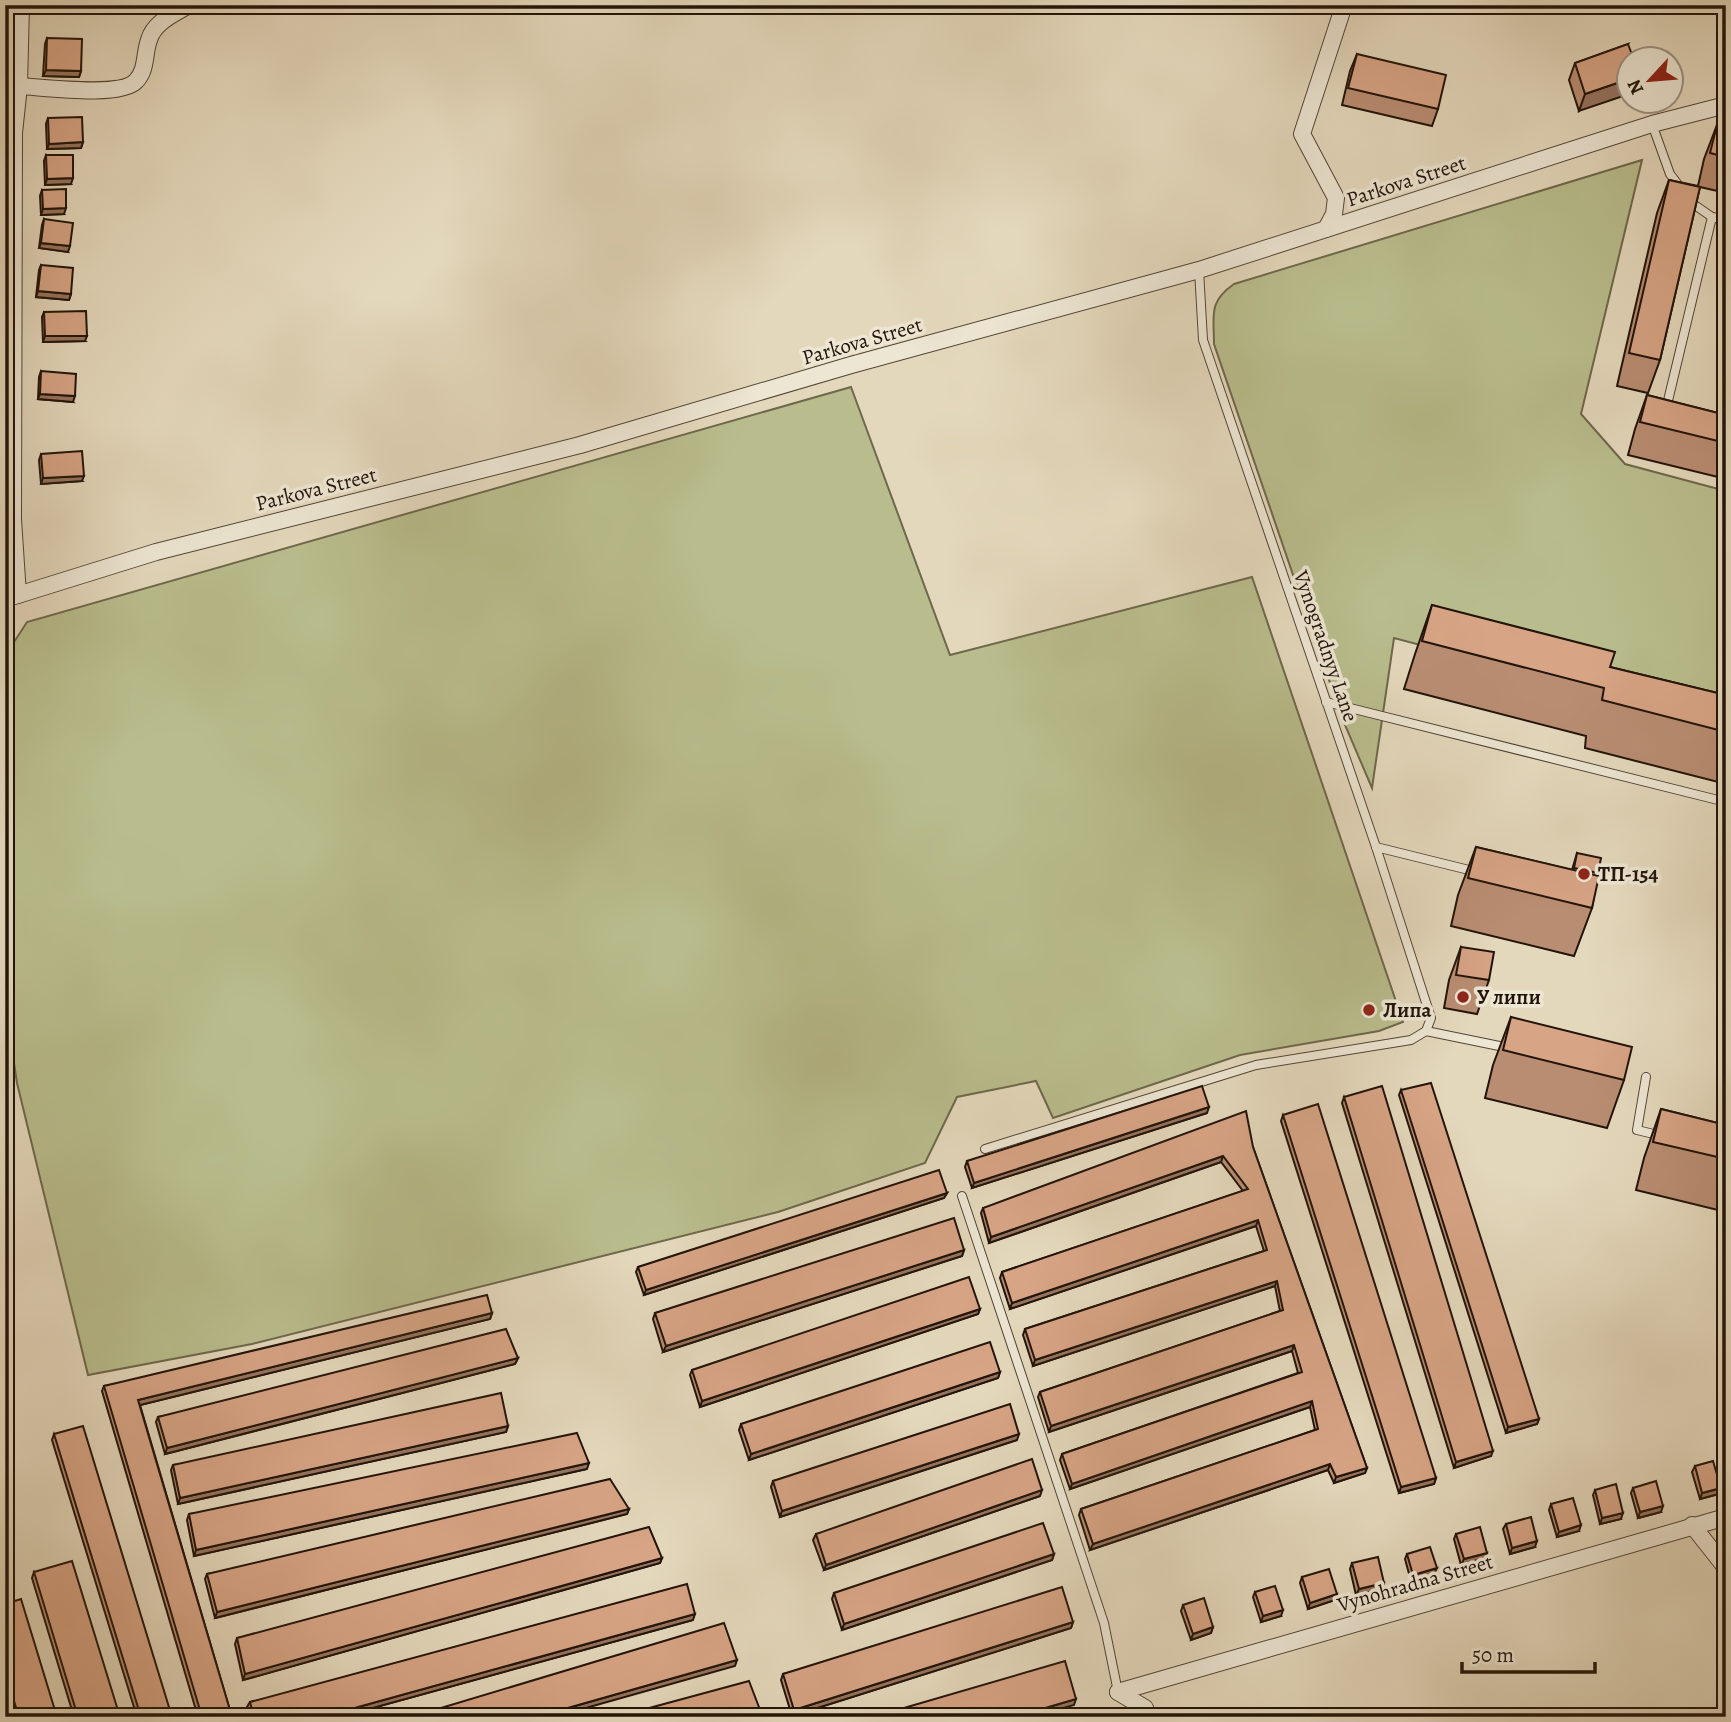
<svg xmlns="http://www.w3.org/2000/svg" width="1731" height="1722" font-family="Alegreya,serif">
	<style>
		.green { fill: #b9bd8d; stroke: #6e684c; stroke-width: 2 }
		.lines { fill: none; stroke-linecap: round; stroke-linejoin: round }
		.service-casing { stroke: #524536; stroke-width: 10 }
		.minor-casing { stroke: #524536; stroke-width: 18 }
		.service { stroke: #ede6d3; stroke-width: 8 }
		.minor { stroke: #ede6d3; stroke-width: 16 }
		.wall { fill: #b98d72; stroke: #22140a; stroke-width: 2 }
		.shaded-wall { fill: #96735d; stroke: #22140a; stroke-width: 2 }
		.building { fill: #d7a485; stroke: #22140a; stroke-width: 2 }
		.poi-dot { fill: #8f2418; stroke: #ede6d3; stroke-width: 2.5 }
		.labels { text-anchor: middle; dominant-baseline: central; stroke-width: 7; stroke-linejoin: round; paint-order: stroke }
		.street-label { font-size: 21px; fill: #22140a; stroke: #ede6d3 }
		.poi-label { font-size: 21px; font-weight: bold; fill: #22140a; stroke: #ede6d3; text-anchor: start }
	</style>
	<rect width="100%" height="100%" fill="#e4d8bc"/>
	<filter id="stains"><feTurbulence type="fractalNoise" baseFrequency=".00286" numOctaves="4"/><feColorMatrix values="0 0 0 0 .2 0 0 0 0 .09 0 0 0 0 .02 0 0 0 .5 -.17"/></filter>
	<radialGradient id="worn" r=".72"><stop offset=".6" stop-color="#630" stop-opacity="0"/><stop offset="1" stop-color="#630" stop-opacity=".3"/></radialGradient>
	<g class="green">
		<path d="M1642,160L1581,414L1625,464L1726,491V726L1394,638L1372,788L1342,718L1214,344C1214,315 1208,302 1234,284Z"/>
		<path d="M851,387L950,655L1252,577L1403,1022L1379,1031L1240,1055L1053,1118L1036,1081L957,1097L925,1163L778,1212L252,1344L88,1375L17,1083L5,1004V656L27,622Z"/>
	</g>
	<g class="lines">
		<defs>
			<g id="service">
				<path d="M1652,124L1670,174L1682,190"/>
				<path d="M1689,201L1712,217"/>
				<path d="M1199,270L1203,340L1376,847L1431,1018L1426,1031"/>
				<path d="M1666,409L1712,217L1726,220"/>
				<path d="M1326,702L1726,802"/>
				<path d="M1376,847L1477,872"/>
				<path d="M1646,1077L1637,1130L1662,1136"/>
				<path d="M985,1149L1256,1065L1411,1040L1426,1031L1509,1048"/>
				<path d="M962,1196L1104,1623L1118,1692"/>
			</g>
			<g id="minor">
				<path d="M19,86C43,87 121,98 136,81C147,70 144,53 149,40C154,22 174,14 189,5"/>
				<path d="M1326,229L1334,214L1336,198L1302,134L1344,5"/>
				<path d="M18,595L13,519L14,133L19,86L21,5"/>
				<path d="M5,599L156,552L580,445L851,365L1199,270L1652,124L1726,105"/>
				<path d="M1692,1525L1726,1568"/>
				<path d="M1118,1692L1726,1517"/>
				<path d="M1118,1692L1145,1708L1148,1717"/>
			</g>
		</defs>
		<use href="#service" class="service-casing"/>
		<use href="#minor" class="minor-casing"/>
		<use href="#service" class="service"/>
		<use href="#minor" class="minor"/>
	</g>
	<g class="wall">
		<path d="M47,38L81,71L79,77L43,76L45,44Z"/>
		<path d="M1628,44L1579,111L1569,80L1575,63Z"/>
		<path d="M1357,54L1438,109L1432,126L1342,105L1350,71Z"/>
		<path d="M48,118L83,142L81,148L47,149L46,124Z"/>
		<path d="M1717,125L1726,127V193L1700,187L1660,360L1648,393L1617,386L1657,213L1669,180L1698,186L1704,159Z"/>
		<path d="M46,155L71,184L45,185L44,161Z"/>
		<path d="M42,190L64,214L41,215L40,196Z"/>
		<path d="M44,219L68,252L39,248L42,225Z"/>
		<path d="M41,265L71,294L69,300L36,297L39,270Z"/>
		<path d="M44,312L85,341L43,342L42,317Z"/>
		<path d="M41,371L73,402L38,399L39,377Z"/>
		<path d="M1647,395L1726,415V479L1628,455L1635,429Z"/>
		<path d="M41,454L82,481L41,484L39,460Z"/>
		<path d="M1432,605L1610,667L1726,695V784L1585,748L1586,736L1404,689L1415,654Z"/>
		<path d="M1476,847L1572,870L1577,853L1598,873L1592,908L1574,956L1451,926L1458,895Z"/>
		<path d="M1461,947L1489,980L1477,1014L1444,1008L1449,980Z"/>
		<path d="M1511,1017L1624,1080L1607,1128L1485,1098L1493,1065Z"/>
		<path d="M1401,1090L1539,1419L1537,1424L1506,1433L1399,1095Z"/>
		<path d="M1344,1097L1491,1456L1454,1468L1342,1103Z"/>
		<path d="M1661,1109L1726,1125V1212L1636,1190L1644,1158Z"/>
		<path d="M1207,1113L972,1188L965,1167L967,1161Z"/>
		<path d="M1283,1115L1436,1478L1434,1484L1399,1493L1281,1121Z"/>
		<path d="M1253,1147L1367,1468L1365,1473L1334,1483L1328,1470L1090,1550L1079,1515L1081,1509L1315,1430L1310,1407L1070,1489L1060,1460L1062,1454L1298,1373L1292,1351L1049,1432L1038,1397L1040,1392L1280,1311L1275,1286L1033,1366L1023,1335L1025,1329L1264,1251L1256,1226L1010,1309L1000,1278L1002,1272L1243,1191L1221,1162L989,1243L981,1213L983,1208Z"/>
		<path d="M947,1193L944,1198L644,1295L636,1272L638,1267Z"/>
		<path d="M964,1250L962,1256L663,1352L653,1319L655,1313Z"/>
		<path d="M980,1309L978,1314L700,1407L690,1375L692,1370Z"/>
		<path d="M492,1313L490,1319L140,1405L232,1717H198L102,1391L104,1386Z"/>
		<path d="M518,1358L515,1364L165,1454L156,1422L158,1417Z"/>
		<path d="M1000,1372L998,1378L749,1460L739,1430L741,1424Z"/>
		<path d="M508,1426L506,1432L178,1504L171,1470L173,1465Z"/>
		<path d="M54,1434L172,1717H137L52,1440Z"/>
		<path d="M1017,1440L780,1517L771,1487L773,1481Z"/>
		<path d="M1695,1466L1721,1488L1719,1494L1700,1499L1692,1472Z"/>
		<path d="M587,1469L194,1556L187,1520L189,1514Z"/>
		<path d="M1633,1488L1661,1512L1638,1518L1631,1493Z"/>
		<path d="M1595,1490L1621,1519L1600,1524L1593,1495Z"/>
		<path d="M1040,1496L824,1570L813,1540L816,1534Z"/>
		<path d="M1551,1504L1579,1531L1557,1537L1549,1510Z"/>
		<path d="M629,1509L627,1514L215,1618L205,1579L207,1574Z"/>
		<path d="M1506,1524L1535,1547L1510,1554L1503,1529Z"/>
		<path d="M1456,1534L1487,1553L1485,1558L1461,1565L1454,1539Z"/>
		<path d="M1054,1554L1052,1560L842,1630L832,1599L834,1593Z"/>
		<path d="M1407,1554L1434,1574L1411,1581L1405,1559Z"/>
		<path d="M662,1558L660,1563L243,1680L235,1644L237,1638Z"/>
		<path d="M1352,1563L1384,1583L1382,1589L1356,1595L1350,1569Z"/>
		<path d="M34,1572L120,1717H74L32,1578Z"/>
		<path d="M1302,1577L1335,1600L1308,1609L1300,1583Z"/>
		<path d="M1255,1592L1281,1616L1261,1622L1253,1597Z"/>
		<path d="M5,1604L57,1717H15L5,1684Z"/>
		<path d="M1183,1605L1213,1627L1211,1633L1191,1640L1181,1611Z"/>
		<path d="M693,1620L340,1717H250L247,1707L250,1702Z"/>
		<path d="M1073,1622L1071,1628L792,1716L781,1680L783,1674Z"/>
	</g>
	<g class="shaded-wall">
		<path d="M46,70L81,71L79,77L43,76Z"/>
		<path d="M1629,79V94L1579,111L1585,94Z"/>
		<path d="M83,142L81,148L47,149L49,144Z"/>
		<path d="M73,178L71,184L45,185L47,179Z"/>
		<path d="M66,208L64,214L41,215L43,209Z"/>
		<path d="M41,243L70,246L68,252L39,248Z"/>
		<path d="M38,291L71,294L69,300L36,297Z"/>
		<path d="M45,336H87L85,341L43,342Z"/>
		<path d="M40,394L75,396L73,402L38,399Z"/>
		<path d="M84,476L82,481L41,484L43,478Z"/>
		<path d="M1209,1107L1207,1113L972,1188L974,1183Z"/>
		<path d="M1223,1156L1221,1162L989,1243L991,1237Z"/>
		<path d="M947,1193L944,1198L644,1295L646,1290Z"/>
		<path d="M1258,1220L1256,1226L1010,1309L1012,1303Z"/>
		<path d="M964,1250L962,1256L663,1352L666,1346Z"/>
		<path d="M1277,1281L1275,1286L1033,1366L1035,1360Z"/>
		<path d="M980,1309L978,1314L700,1407L702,1401Z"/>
		<path d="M492,1313L490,1319L136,1406L138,1400Z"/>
		<path d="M1294,1345L1292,1351L1049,1432L1051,1426Z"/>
		<path d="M518,1358L515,1364L165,1454L167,1448Z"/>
		<path d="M1000,1372L998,1378L749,1460L751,1454Z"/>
		<path d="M1312,1401L1310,1407L1070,1489L1072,1484Z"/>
		<path d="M1539,1419L1537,1424L1506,1433L1508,1427Z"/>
		<path d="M508,1426L506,1432L178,1504L180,1498Z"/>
		<path d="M1019,1434L1017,1440L780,1517L782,1511Z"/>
		<path d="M1493,1451L1491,1456L1454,1468L1456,1462Z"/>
		<path d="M589,1463L587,1469L194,1556L196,1550Z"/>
		<path d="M1330,1464L1328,1470L1090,1550L1093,1544Z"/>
		<path d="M1367,1468L1365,1473L1334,1483L1336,1477Z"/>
		<path d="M1436,1478L1434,1484L1399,1493L1401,1487Z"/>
		<path d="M1721,1488L1719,1494L1700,1499L1702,1493Z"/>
		<path d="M1042,1490L1040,1496L824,1570L826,1565Z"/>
		<path d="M1663,1506L1661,1512L1638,1518L1640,1512Z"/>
		<path d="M629,1509L627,1514L215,1618L217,1612Z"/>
		<path d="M1623,1513L1621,1519L1600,1524L1602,1518Z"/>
		<path d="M1581,1525L1579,1531L1557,1537L1559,1532Z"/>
		<path d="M1537,1541L1535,1547L1510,1554L1512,1548Z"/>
		<path d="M1487,1553L1485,1558L1461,1565L1464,1559Z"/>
		<path d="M1054,1554L1052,1560L842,1630L844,1624Z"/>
		<path d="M662,1558L660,1563L243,1680L245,1674Z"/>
		<path d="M1437,1568L1434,1574L1411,1581L1413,1575Z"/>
		<path d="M1384,1583L1382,1589L1356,1595L1359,1589Z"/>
		<path d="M1337,1594L1335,1600L1308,1609L1310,1603Z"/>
		<path d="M1283,1610L1281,1616L1261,1622L1263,1616Z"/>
		<path d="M695,1614L693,1620L340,1717H322Z"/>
		<path d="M1073,1622L1071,1628L792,1716L794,1710Z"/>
		<path d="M1213,1627L1211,1633L1191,1640L1193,1634Z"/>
		<path d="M737,1660L735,1666L554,1717H536Z"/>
		<path d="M1076,1699L1074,1705L1032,1717H1014Z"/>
	</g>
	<g class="building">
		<path d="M47,38L82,39L81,71L46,70Z"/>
		<path d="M1628,44L1634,60H1629V79L1585,94L1575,63Z"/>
		<path d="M1357,54L1446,75L1438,109L1348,88Z"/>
		<path d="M82,117L83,142L49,144L48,118Z"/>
		<path d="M1717,125L1726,127V157L1710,153Z"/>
		<path d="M46,155H73V178L47,179Z"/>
		<path d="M1669,180L1700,187L1660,360L1629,353Z"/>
		<path d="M66,189V208L43,209L42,190Z"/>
		<path d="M44,219L73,223L70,246L41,243Z"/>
		<path d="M41,265L73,268L71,294L38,291Z"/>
		<path d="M86,311L87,336H45L44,312Z"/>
		<path d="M41,371L76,374L75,396L40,394Z"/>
		<path d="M1647,395L1726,415V443L1640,422Z"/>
		<path d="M82,451L84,476L43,478L41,454Z"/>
		<path d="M1432,605L1615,652L1610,667L1726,695V732L1602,700L1604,688L1422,641Z"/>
		<path d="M1476,847L1599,876L1592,908L1468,878Z"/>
		<path d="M1577,853L1601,858L1598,873L1574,868Z"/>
		<path d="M1461,947L1494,952L1489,980L1456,975Z"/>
		<path d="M1511,1017L1632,1047L1624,1080L1503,1050Z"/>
		<path d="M1431,1083L1539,1419L1508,1427L1401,1090Z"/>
		<path d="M1202,1086L1209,1107L974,1183L967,1161Z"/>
		<path d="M1382,1086L1493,1451L1456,1462L1344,1097Z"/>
		<path d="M1318,1104L1436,1478L1401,1487L1283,1115Z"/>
		<path d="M1661,1109L1726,1125V1159L1653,1142Z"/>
		<path d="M1246,1111L1253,1147L1367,1468L1336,1477L1330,1464L1093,1544L1081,1509L1318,1429L1312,1401L1072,1484L1062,1454L1302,1372L1294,1345L1051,1426L1040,1392L1283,1310L1277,1281L1035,1360L1025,1329L1267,1250L1258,1220L1012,1303L1002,1272L1248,1189L1223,1156L991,1237L983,1208Z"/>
		<path d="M939,1170L947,1193L646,1290L638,1267Z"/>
		<path d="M954,1218L964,1250L666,1346L655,1313Z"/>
		<path d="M969,1277L980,1309L702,1401L692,1370Z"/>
		<path d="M487,1295L492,1313L138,1400L232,1717H202L104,1386Z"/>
		<path d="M506,1329L518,1358L167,1448L158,1417Z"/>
		<path d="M990,1342L1000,1372L751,1454L741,1424Z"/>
		<path d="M501,1393L508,1426L180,1498L173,1465Z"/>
		<path d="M1010,1404L1019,1434L782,1511L773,1481Z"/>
		<path d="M83,1426L172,1717H141L54,1434Z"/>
		<path d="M577,1433L589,1463L196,1550L189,1514Z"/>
		<path d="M1032,1459L1042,1490L826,1565L816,1534Z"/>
		<path d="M1713,1461L1721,1488L1702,1493L1695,1466Z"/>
		<path d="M610,1479L629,1509L217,1612L207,1574Z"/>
		<path d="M1656,1481L1663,1506L1640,1512L1633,1488Z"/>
		<path d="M1616,1484L1623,1513L1602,1518L1595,1490Z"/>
		<path d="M1573,1498L1581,1525L1559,1532L1551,1504Z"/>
		<path d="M1531,1517L1537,1541L1512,1548L1506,1524Z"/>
		<path d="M1043,1523L1054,1554L844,1624L834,1593Z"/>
		<path d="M649,1527L662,1558L245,1674L237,1638Z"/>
		<path d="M1480,1527L1487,1553L1464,1559L1456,1534Z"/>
		<path d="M1430,1547L1437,1568L1413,1575L1407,1554Z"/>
		<path d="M1378,1557L1384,1583L1359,1589L1352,1563Z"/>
		<path d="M72,1561L120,1717H78L34,1572Z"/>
		<path d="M1329,1569L1337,1594L1310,1603L1302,1577Z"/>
		<path d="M687,1584L695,1614L322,1717H254L250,1702Z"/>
		<path d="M1275,1586L1283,1610L1263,1616L1255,1592Z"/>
		<path d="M1062,1587L1073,1622L794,1710L783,1674Z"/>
		<path d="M1204,1598L1213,1627L1193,1634L1183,1605Z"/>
		<path d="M21,1599L57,1717H19L5,1672V1604Z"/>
		<path d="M724,1623L737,1660L536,1717H411Z"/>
		<path d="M1065,1661L1076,1699L1014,1717H873Z"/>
		<path d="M749,1681L762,1715L755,1717H616Z"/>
	</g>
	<g class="poi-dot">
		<circle cx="1584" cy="874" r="7"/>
		<circle cx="1463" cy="997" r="7"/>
		<circle cx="1369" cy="1010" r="7"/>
	</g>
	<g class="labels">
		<g class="street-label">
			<text transform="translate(1406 181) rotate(-18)">Parkova Street</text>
			<text transform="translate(862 341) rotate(-16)">Parkova Street</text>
			<text transform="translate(316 489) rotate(-14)">Parkova Street</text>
			<text transform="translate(1326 646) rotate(71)">Vynogradnyy Lane</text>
			<text transform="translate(1415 1583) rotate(-16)">Vynohradna Street</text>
		</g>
		<g class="poi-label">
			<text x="1598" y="874">ТП-154</text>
			<text x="1477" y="997">У липи</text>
			<text x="1383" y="1010">Липа</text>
		</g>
	</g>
	<rect width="1731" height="1722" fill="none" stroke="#e4d8bc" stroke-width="28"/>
	<rect x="7" y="7" width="1717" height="1708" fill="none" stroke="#22140a" stroke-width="3.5"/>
	<rect x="14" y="14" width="1703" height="1694" fill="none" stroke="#22140a" stroke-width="2"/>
	<g transform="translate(1650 80) rotate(244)"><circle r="33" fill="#ede6d3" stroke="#9c9283" stroke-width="2"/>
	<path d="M0-5L12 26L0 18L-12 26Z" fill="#8f2418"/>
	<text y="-10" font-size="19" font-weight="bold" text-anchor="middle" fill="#22140a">N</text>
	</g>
	<path d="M1462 1662v10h133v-10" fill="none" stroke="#22140a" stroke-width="3.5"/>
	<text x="1472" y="1662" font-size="21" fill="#22140a" stroke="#ede6d3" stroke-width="5" paint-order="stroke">50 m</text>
	<rect width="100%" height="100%" filter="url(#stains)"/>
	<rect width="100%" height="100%" fill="url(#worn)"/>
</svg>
